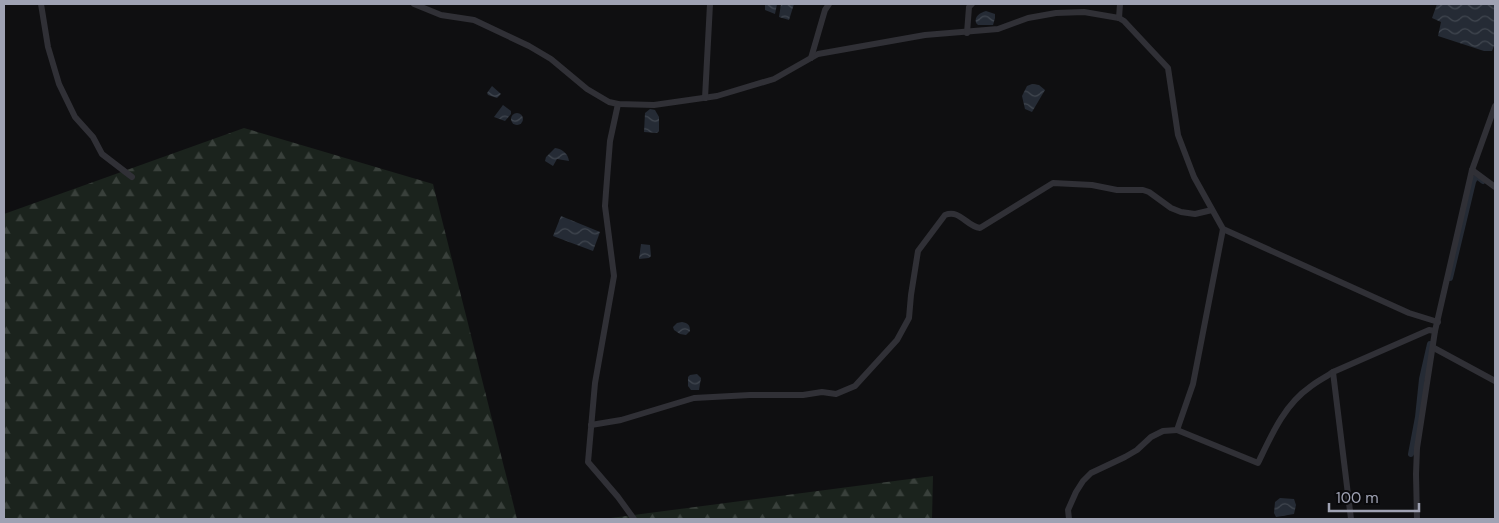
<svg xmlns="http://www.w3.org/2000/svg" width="1499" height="523" font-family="'DM Sans',sans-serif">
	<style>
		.forest { fill: url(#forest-firs) }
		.water { fill: url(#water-waves) }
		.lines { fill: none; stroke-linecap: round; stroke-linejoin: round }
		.canal { stroke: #252b35; stroke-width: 6 }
		.street { stroke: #303036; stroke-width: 6 }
	</style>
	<defs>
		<pattern id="forest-firs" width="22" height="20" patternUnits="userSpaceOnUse" patternTransform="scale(1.25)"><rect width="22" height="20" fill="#1b231d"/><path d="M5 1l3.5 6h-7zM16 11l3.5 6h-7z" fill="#39403b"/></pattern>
		<pattern id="water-waves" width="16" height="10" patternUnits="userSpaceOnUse" patternTransform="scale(1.25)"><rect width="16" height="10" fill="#252b35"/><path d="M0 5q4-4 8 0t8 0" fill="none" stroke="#414750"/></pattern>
	</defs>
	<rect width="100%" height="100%" fill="#0f0f11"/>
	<g class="forest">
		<path d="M244,128L433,184L517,519H4V214Z"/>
		<path d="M933,476L932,519H603Z"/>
	</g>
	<g class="water">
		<path d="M765,4H777L775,14L765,10Z"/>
		<path d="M781,4H794L789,20L779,17Z"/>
		<path d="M1437,4H1495V43L1492,51H1484L1438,36L1441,22L1432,18Z"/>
		<path d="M986,11L995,14V18L993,25H978L976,23C974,16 980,13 986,11Z"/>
		<path d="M1032,84L1039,85L1045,90L1032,112L1025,109L1022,96L1027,86Z"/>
		<path d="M492,86L501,94L497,98L488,95L487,93Z"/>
		<path d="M503,105L511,111V114L505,121L494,117Z"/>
		<path d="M650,109L655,110L659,117V131L657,133L644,132L645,113Z"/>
		<circle cx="517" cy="119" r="6"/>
		<path d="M555,148C562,149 568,153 569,161L557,159L553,166L545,161L546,157Z"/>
		<path d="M561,216L600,232L593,251L553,236Z"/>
		<path d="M641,244L650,245L651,256L649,258L639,259Z"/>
		<path d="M682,322C688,323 690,325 690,331L686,335L680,334L674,330L673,327L677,323Z"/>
		<path d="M697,374L701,378L699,390H691L688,386V377L690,375Z"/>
		<path d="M1280,498L1294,499L1296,505L1294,514L1276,517L1274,513L1275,502Z"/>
	</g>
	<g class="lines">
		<g class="canal">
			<path d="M1450,278L1473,182L1475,178L1478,177L1483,181"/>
			<path d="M1411,454L1418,417L1422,379L1430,344"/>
		</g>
		<g class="street">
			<path d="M41,4L48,47L59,84L75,117L93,137L102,154L132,177"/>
			<path d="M414,4L441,15L474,20L529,46L551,59L587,89L609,102L618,104L654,105L717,96L774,79L818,54L925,35L998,29L1028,18L1056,13L1084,12L1119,18L1124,21L1168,68L1178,135L1194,177L1223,229L1409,313L1438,322"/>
			<path d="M1119,18L1120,4"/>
			<path d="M967,33L969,7L972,4"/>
			<path d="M811,58L825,10L829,4"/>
			<path d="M705,98L710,4"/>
			<path d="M618,104L610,141L606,192L605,206L614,276L595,383L588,462L618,497L634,519"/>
			<path d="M1472,170L1495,187"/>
			<path d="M1434,348L1495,381"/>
			<path d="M591,425L621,420L694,398L750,395H803L822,392L836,394L855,386L897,340L909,318L911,295L918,251L945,215C960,209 966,226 980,228L1053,183L1092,185L1117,190H1143L1149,192L1171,208L1181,212L1195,214L1212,210"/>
			<path d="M1177,430L1258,463C1271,436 1284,405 1310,387C1317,381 1326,377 1333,372"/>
			<path d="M1069,519L1068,510L1076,492L1083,481L1091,473L1125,457L1137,450L1151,437L1163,431L1177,430L1193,384L1223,229"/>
			<path d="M1351,519L1333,372L1429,330L1435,331"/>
			<path d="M1417,519L1416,474L1417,448L1435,331L1472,170L1495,106"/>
		</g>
	</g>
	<rect width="1499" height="523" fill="none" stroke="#9fa2b3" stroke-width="10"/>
	<path d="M1329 503v8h90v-8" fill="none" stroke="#9fa2b3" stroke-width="2.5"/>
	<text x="1336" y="503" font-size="15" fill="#9fa2b3" stroke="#0a0a0c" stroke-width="4" paint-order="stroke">100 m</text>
</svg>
